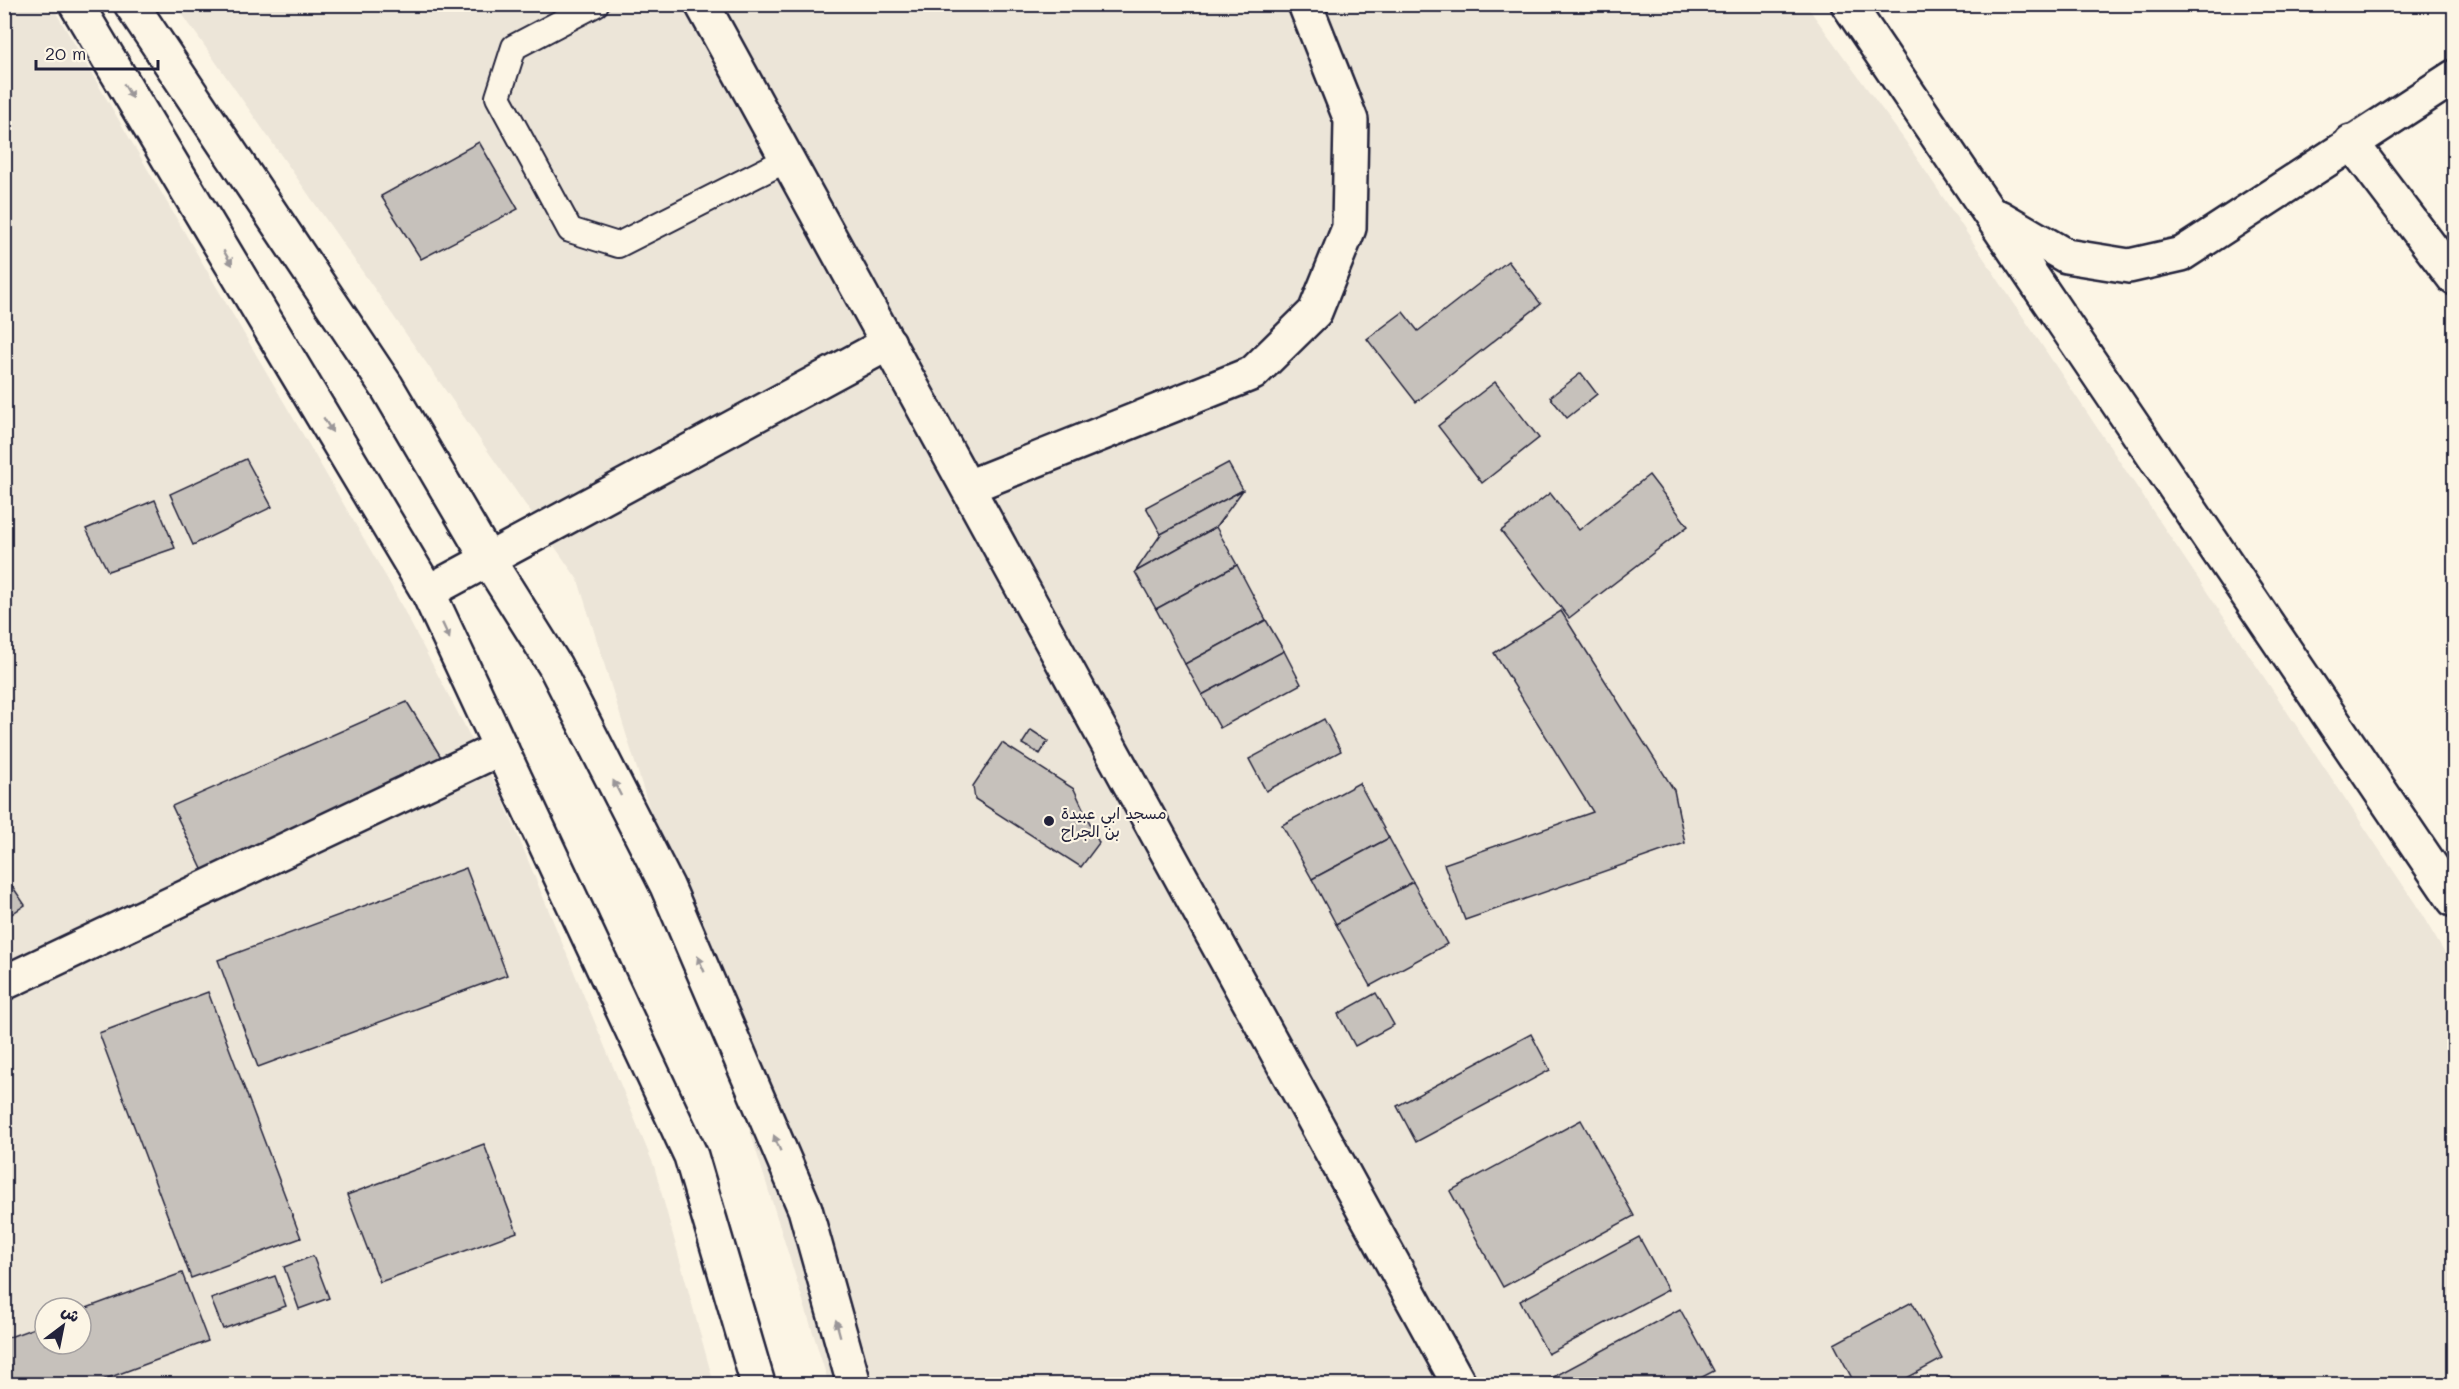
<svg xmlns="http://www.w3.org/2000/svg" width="2459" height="1389" font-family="Mali,'Playpen Sans Arabic',sans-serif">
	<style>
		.built { fill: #ece5d8; fill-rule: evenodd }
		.building { fill: #c6c1bb; stroke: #22223b; stroke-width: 1.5 }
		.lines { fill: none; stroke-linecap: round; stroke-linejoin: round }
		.lane-casing { stroke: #22223b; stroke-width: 28 }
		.street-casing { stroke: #22223b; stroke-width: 38 }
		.secondary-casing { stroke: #22223b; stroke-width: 38 }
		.lane { stroke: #fcf5e5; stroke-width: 24 }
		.street { stroke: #fcf5e5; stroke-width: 33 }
		.secondary { stroke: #fcf5e5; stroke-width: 33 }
		.oneway { fill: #9a9698 }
		.poi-dot { fill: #22223b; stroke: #fcf5e5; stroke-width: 2 }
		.labels { text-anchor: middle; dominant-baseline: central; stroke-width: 4.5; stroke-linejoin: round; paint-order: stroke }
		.poi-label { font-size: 16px; fill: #22223b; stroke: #fcf5e5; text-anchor: start }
	</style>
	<rect width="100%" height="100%" fill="#fcf5e5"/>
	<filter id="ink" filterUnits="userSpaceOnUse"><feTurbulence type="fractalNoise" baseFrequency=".0167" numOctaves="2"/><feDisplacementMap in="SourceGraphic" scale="12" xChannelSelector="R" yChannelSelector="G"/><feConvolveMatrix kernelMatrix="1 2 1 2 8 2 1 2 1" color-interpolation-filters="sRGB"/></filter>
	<g filter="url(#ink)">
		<g class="built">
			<path d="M51,4L388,580L502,797L654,1166L714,1384H5L4,5ZM45,1308H81V1344H45Z"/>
			<path d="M176,5H1806L1906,142L2415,903L2454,969V1384H829L578,580Z"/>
		</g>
		<g class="building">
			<path d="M479,142L518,209L421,259L381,196Z"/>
			<path d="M1508,261L1541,304L1416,402L1367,339L1403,312L1418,331Z"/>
			<path d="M1581,373L1597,394L1567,418L1550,397Z"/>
			<path d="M1495,382L1539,438L1482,483L1438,426Z"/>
			<path d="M246,459L272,507L193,545L170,494Z"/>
			<path d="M1228,463L1243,490L1161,534L1146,507Z"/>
			<path d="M1649,475L1688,526L1569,618L1501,531L1550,493L1579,530Z"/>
			<path d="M1243,490L1216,527L1135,572L1161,534Z"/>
			<path d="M155,500L175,548L108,571L86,529Z"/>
			<path d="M1216,527L1237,565L1156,609L1135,572Z"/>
			<path d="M1237,565L1266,620L1185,664L1156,609Z"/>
			<path d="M1561,611L1674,790L1685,843L1465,920L1444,864L1593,812L1494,653Z"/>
			<path d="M1266,620L1284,651L1202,695L1185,664Z"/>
			<path d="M1284,651L1301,684L1220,728L1202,695Z"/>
			<path d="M407,702L444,762L203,871L172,806Z"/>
			<path d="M1324,719L1341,751L1266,791L1249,759Z"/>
			<path d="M1031,730L1048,741L1040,754L1022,744Z"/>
			<path d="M1002,743L1074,789L1099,843L1081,867L975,799L973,786Z"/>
			<path d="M1359,783L1389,838L1312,879L1282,825Z"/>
			<path d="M1389,838L1413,882L1336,924L1312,879Z"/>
			<path d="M466,868L507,975L258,1067L218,960Z"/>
			<path d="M4,874L25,905L4,919Z"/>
			<path d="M1413,882L1447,944L1370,986L1336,924Z"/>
			<path d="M208,992L301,1238L191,1278L99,1033Z"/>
			<path d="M1376,993L1394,1025L1355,1046L1338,1014Z"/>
			<path d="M1531,1034L1550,1070L1416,1142L1397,1106Z"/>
			<path d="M1581,1120L1634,1216L1503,1287L1450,1191Z"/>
			<path d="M484,1144L517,1232L380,1282L347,1195Z"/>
			<path d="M1639,1237L1668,1290L1548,1354L1520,1301Z"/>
			<path d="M313,1256L329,1298L299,1309L284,1267Z"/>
			<path d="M182,1273L208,1341L92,1384H6L4,1339L45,1324V1344H81V1310Z"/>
			<path d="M275,1276L286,1306L223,1329L211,1299Z"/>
			<path d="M1912,1302L1942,1359L1896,1384H1855L1834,1344Z"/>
			<path d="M1680,1309L1714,1371L1689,1384H1548L1546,1381Z"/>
			<path d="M1951,1377L1956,1384H1937Z"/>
		</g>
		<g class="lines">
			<defs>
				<path id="lane" d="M596,4L514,47L498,97L570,230L618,245L788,159"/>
				<g id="street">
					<path d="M702,4L1459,1384"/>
					<path d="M1848,4L2454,900"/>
					<path d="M2351,142L2454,278"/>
					<path d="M1999,217L2066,256L2129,266L2182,254L2454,77"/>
					<path d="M968,487L1253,373L1315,312L1349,228L1351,120L1305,4"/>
					<path d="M428,592L889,343"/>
					<path d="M4,983L501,748"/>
				</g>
				<g id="secondary">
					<path d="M76,4L428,592L691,1156L758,1384"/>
					<path d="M131,4L387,387L489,561L555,666L667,886L805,1209L854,1384"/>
				</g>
			</defs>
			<use href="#lane" class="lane-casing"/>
			<use href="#street" class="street-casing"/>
			<use href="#secondary" class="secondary-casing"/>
			<use href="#lane" class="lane"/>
			<use href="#street" class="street"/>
			<use href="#secondary" class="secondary"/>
		</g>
		<defs><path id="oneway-solid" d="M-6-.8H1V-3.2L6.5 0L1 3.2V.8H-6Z" transform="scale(1.5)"/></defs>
		<g class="oneway">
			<use href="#oneway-solid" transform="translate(128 91) rotate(59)"/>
			<use href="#oneway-solid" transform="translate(228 258) rotate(59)"/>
			<use href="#oneway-solid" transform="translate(328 425) rotate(59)"/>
			<use href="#oneway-solid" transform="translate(446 631) rotate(65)"/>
			<use href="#oneway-solid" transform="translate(617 788) rotate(-117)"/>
			<use href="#oneway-solid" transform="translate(701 964) rotate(-113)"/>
			<use href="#oneway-solid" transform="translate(777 1143) rotate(-113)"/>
			<use href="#oneway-solid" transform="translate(838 1328) rotate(-105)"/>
		</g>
	</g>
	<circle class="poi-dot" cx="1049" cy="821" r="6"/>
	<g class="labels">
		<g class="poi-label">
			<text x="1061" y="812">مسجد ابي عبيدة<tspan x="1061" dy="18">بن الجراح</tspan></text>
		</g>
	</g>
	<rect width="2459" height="1389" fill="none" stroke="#fcf5e5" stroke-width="24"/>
	<rect x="12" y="12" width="2435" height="1365" fill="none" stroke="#22223b" stroke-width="2" filter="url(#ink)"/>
	<g transform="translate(63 1326) rotate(32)"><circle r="28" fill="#fcf5e5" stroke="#a5a1a1" stroke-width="1.5"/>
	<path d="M0-4.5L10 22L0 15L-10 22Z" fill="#22223b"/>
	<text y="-9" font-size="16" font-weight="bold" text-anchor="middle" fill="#22223b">ش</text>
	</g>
	<path d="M36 60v9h122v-9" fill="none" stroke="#22223b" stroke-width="3"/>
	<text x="45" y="60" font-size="18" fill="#22223b" stroke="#fcf5e5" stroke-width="4.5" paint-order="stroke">20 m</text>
</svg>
